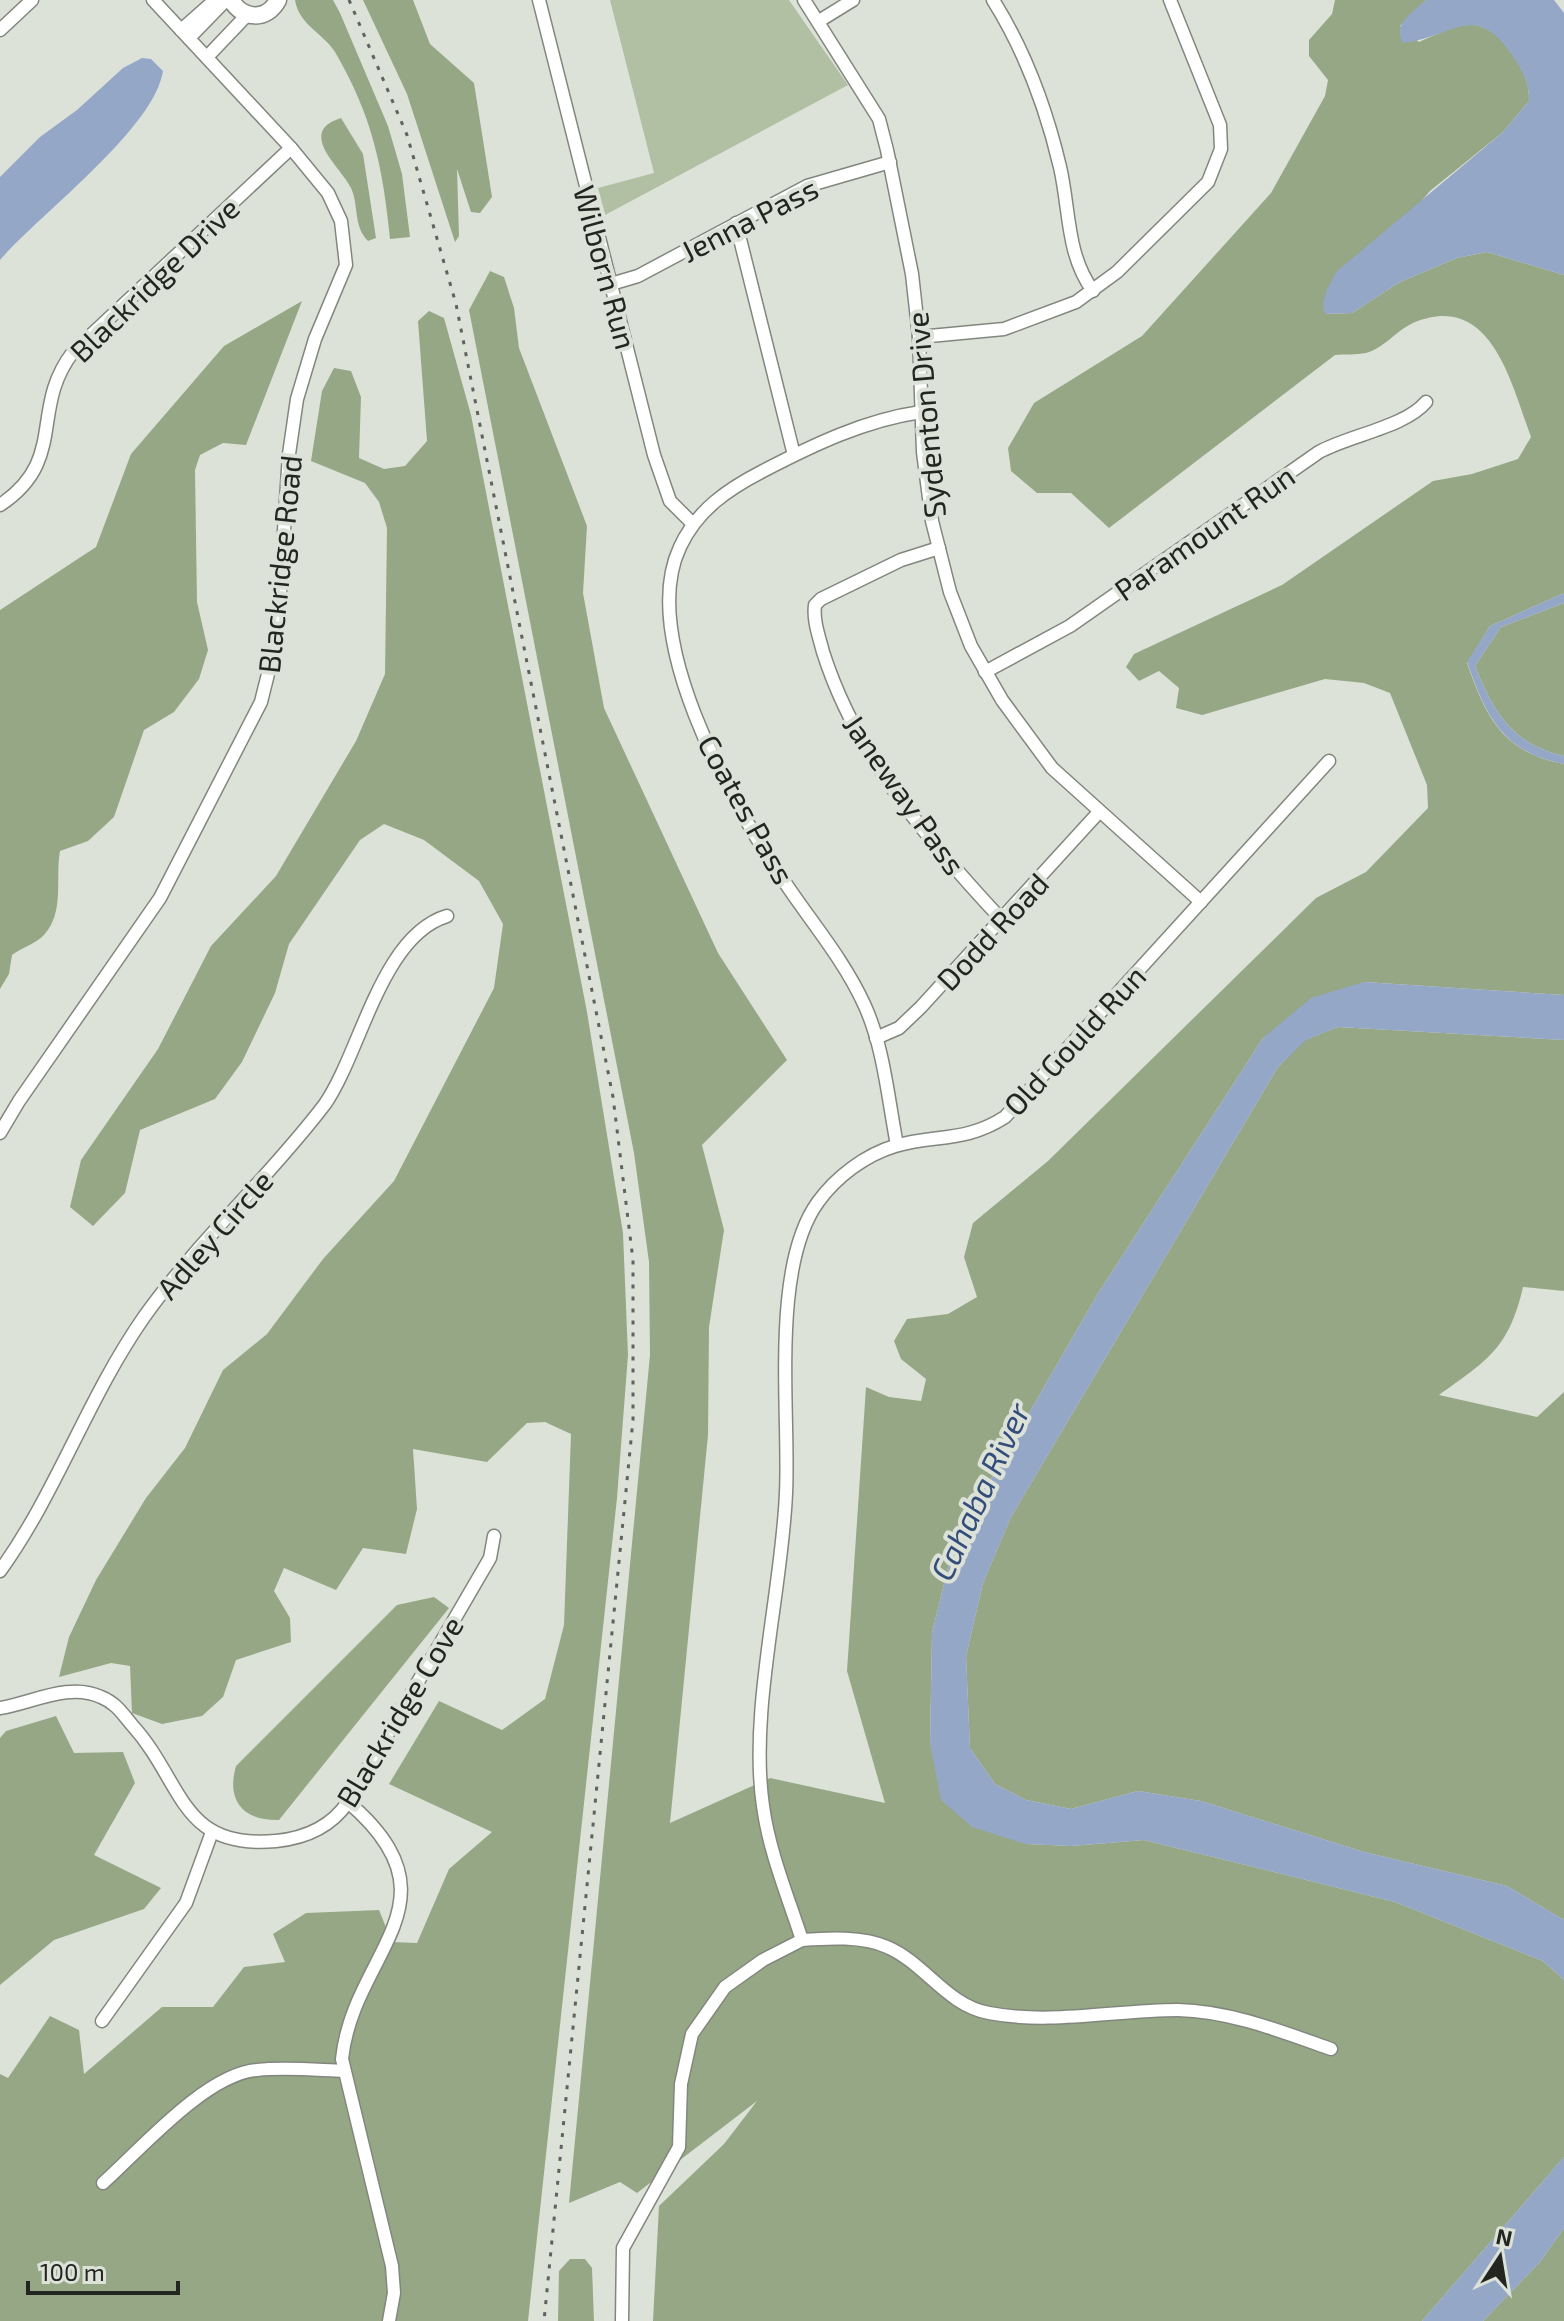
<svg xmlns="http://www.w3.org/2000/svg" width="1564" height="2321" font-family="'Exo 2',sans-serif">
	<style>
		.green { fill: #b1bfa3 }
		.forest { fill: #96a785 }
		.water { fill: #94a7c7 }
		.lines { fill: none; stroke-linecap: round; stroke-linejoin: round }
		.minor-casing { stroke: #82877e; stroke-width: 15 }
		.tertiary-casing { stroke: #82877e; stroke-width: 19 }
		.minor { stroke: #fff; stroke-width: 12 }
		.tertiary { stroke: #fff; stroke-width: 16 }
		.rail { stroke: #60635d; stroke-width: 3; stroke-dasharray: 4 8; stroke-linecap: butt }
		.labels { text-anchor: middle; dominant-baseline: central; stroke-width: 8; stroke-linejoin: round; paint-order: stroke }
		.street-label { font-size: 30px; fill: #232521; stroke: #dde2d9 }
		.water-label { font-size: 32px; font-style: italic; fill: #344e7b; stroke: #dde2d9 }
	</style>
	<rect width="100%" height="100%" fill="#dde2d9"/>
	<path class="green" d="M610,0H789L848,85L605,215L598,188L654,173Z"/>
	<g class="forest">
		<path d="M295,0H333L340,13L388,126L402,174L410,237L390,239C383,167 372,115 335,52C323,33 299,25 295,0Z"/>
		<path d="M363,0H413L430,44L474,83L492,197L480,213L471,212L457,169L459,236L455,242L407,94Z"/>
		<path d="M1335,0H1426L1400,26L1419,42C1461,24 1482,11 1512,54C1523,71 1529,80 1529,101L1503,132L1430,191L1325,314L1352,313L1400,282L1457,258L1487,252L1564,275V593L1490,626L1467,663C1486,717 1502,752 1564,764V995L1364,982L1263,1038L1097,1295L954,1543L932,1633L930,1744L1026,1844L1071,1846L1144,1840L1395,1902L1543,1961L1564,1980V2157L1422,2321H653L659,2206L724,2144L757,2101L637,2193L620,2182L569,2203L650,1355L649,1262L634,1153L469,310L490,271L504,277L514,308L519,348L587,526L583,593L604,708L718,953L787,1060L702,1145L724,1230L709,1327L708,1435L670,1823L770,1778L885,1803L847,1671L866,1387L889,1397L921,1401L926,1379L901,1359L894,1341L907,1319L948,1314L977,1297L964,1257L973,1223L1048,1161L1316,898L1366,872L1428,808L1427,785L1390,693L1364,683L1325,679L1202,715L1176,708L1179,688L1159,671L1139,681L1126,667L1134,654L1282,585L1433,481L1472,474L1518,459L1531,437C1511,383 1491,290 1413,323C1397,330 1383,349 1366,353C1356,355 1345,354 1335,355L1109,528L1071,493H1037L1011,471L1008,448L1034,403L1142,336L1271,193L1325,96L1328,80L1309,56V40L1332,14Z"/>
		<path d="M341,118L363,154L376,238L368,241C353,226 359,205 351,188C343,169 295,132 341,118Z"/>
		<path d="M302,301L246,445L223,443L200,455L195,470L197,602L208,650L199,679L174,712L144,730L114,817L88,841L60,851C55,879 65,912 44,935C37,943 21,948 12,955L9,974L0,989V610L96,547L131,454L224,346Z"/>
		<path d="M429,311L444,318L471,415L587,1012L623,1233L628,1355L617,1498L528,2321H0V2074L8,2078L50,2016L79,2030L84,2074L162,2007H213L244,1967L285,1962L273,1934L306,1913L379,1910L392,1942L417,1943L449,1869L492,1832L389,1784L439,1701L502,1730L545,1699L564,1625L571,1434L545,1422L527,1423L487,1462L413,1449L417,1509L406,1554L363,1548L336,1590L284,1568L274,1591L290,1618L291,1642L236,1660L223,1697L202,1716L162,1724L132,1713L130,1666L111,1663L59,1677L69,1637L96,1580L146,1498L185,1448L223,1370L267,1334L323,1259L394,1181L494,988L503,924L479,881L424,840L384,824L360,840L289,944L275,993L242,1062L215,1099L140,1130L125,1193L93,1226L70,1207L81,1160L158,1049L211,946L276,876L356,741L385,674L387,528L379,502L365,483L311,461L322,391L334,368L351,371L361,397L359,458L384,469L405,466L427,441L418,321Z"/>
		<path d="M1564,603V756C1512,744 1494,713 1475,666L1501,627Z"/>
		<path d="M1338,1027L1564,1040V1291L1523,1287C1509,1348 1488,1360 1439,1395L1537,1417L1564,1392V1920L1507,1886L1364,1852L1201,1801L1138,1791L1071,1809L1026,1800L995,1784L970,1748L966,1656L983,1583L1011,1517L1278,1067L1305,1040Z"/>
		<path d="M434,1597L449,1608L279,1820C243,1821 226,1801 236,1766L397,1605Z"/>
		<path d="M56,1716L74,1753L123,1752L135,1783L94,1855L161,1888L144,1909L54,1940L0,1985V1738L6,1731Z"/>
		<path d="M1564,2228V2321H1483L1540,2262Z"/>
		<path d="M570,2259H585L592,2268L594,2321H558L559,2271Z"/>
	</g>
	<g class="water">
		<path d="M1426,0H1554L1564,13V275L1487,252L1457,258L1400,282L1352,313L1325,314C1319,300 1330,285 1336,272L1503,132L1529,101C1529,81 1523,72 1512,55C1474,0 1454,37 1403,43C1392,24 1412,13 1426,0Z"/>
		<path d="M142,58L151,59L163,71C154,129 41,213 0,260V177L40,137L77,110L123,68Z"/>
		<path d="M1564,593V603L1501,627L1475,666C1494,713 1512,744 1564,756V764C1502,752 1486,716 1467,662L1490,626Z"/>
		<path d="M1364,982L1564,995V1040L1338,1027L1306,1040L1278,1067L1011,1517L983,1583L966,1656L970,1748L995,1784L1026,1800L1071,1809L1138,1791L1201,1801L1364,1852L1507,1886L1564,1920V1980L1543,1961L1395,1902L1144,1840L1071,1846L1025,1844L972,1827L941,1800L930,1744L932,1633L954,1543L1097,1295L1263,1038L1311,998Z"/>
		<path d="M1564,2157V2228L1540,2262L1483,2321H1422Z"/>
	</g>
	<g class="lines">
		<defs>
			<g id="minor">
				<path d="M539,0L654,455L670,501L693,524"/>
				<path d="M804,0L879,119L887,150L912,274L919,337L923,452L932,521L950,592L971,646L1002,700L1052,768L1201,902"/>
				<path d="M993,0C1025,51 1046,108 1060,167C1070,210 1066,254 1093,291"/>
				<path d="M819,21L853,0"/>
				<path d="M0,30L32,0"/>
				<path d="M181,30L215,0"/>
				<path d="M189,38L226,0"/>
				<path d="M207,57L247,15"/>
				<path d="M736,223L794,455"/>
				<path d="M611,284L638,276L807,186L890,162"/>
				<path d="M919,337L1004,329L1076,302L1117,272L1208,182L1221,149L1220,125L1170,0"/>
				<path d="M0,505C68,460 29,409 73,352L291,148"/>
				<path d="M939,548L901,560L821,599L815,605C813,621 819,636 823,652C856,756 929,842 1002,920"/>
				<path d="M985,672L1070,626L1319,452C1350,435 1405,427 1426,402"/>
				<path d="M1329,761L1005,1117C965,1143 934,1134 895,1146C865,1155 836,1177 818,1202C770,1268 790,1414 786,1493C782,1591 749,1711 763,1806C769,1851 788,1897 802,1940C828,1938 863,1936 887,1947C925,1963 946,2005 989,2013C1051,2025 1115,2010 1178,2010C1230,2011 1283,2032 1331,2049"/>
				<path d="M876,1038L899,1028L921,1007L1099,812"/>
				<path d="M0,1133L19,1101L160,898L261,702L277,638L289,454L297,399L315,339L346,265L341,221L328,193L291,148L153,0"/>
				<path d="M897,1145C888,1099 884,1047 864,1004C842,956 806,916 778,872C729,797 638,636 680,547C697,510 728,489 763,471C813,445 865,420 921,412"/>
				<path d="M0,1571C57,1492 88,1397 144,1317C198,1241 269,1178 325,1104C361,1052 381,936 447,916"/>
				<path d="M0,1708C32,1703 69,1682 101,1697C116,1703 122,1713 132,1725C184,1782 179,1850 276,1841C306,1838 331,1827 348,1802L490,1558L494,1536"/>
				<path d="M348,1802C465,1902 353,1952 342,2059L392,2266L394,2293L389,2321"/>
				<path d="M102,2021L186,1903L212,1832"/>
				<path d="M103,2183C141,2149 206,2074 257,2070C286,2067 316,2070 344,2071"/>
				<path d="M622,2321L623,2248L679,2147L681,2084L692,2034L725,1987L763,1960L802,1940"/>
			</g>
			<path id="tertiary" d="M231,0C243,20 267,21 278,0"/>
		</defs>
		<use href="#minor" class="minor-casing"/>
		<use href="#tertiary" class="tertiary-casing"/>
		<use href="#minor" class="minor"/>
		<use href="#tertiary" class="tertiary"/>
		<path class="rail" d="M349,0L407,135L456,304L613,1097L633,1260V1420L544,2321"/>
	</g>
	<g class="labels">
		<g class="street-label">
			<text transform="translate(749 219) rotate(-27)">Jenna Pass</text>
			<text transform="translate(606 267) rotate(75)">Wilborn Run</text>
			<text transform="translate(154 279) rotate(-44)">Blackridge Drive</text>
			<text transform="translate(925 415) rotate(-95)">Sydenton Drive</text>
			<text transform="translate(1204 532) rotate(-35)">Paramount Run</text>
			<text transform="translate(279 564) rotate(-84)">Blackridge Road</text>
			<text transform="translate(905 794) rotate(55)">Janeway Pass</text>
			<text transform="translate(747 809) rotate(61)">Coates Pass</text>
			<text transform="translate(992 931) rotate(-47)">Dodd Road</text>
			<text transform="translate(1074 1040) rotate(-47)">Old Gould Run</text>
			<text transform="translate(214 1234) rotate(-49)">Adley Circle</text>
			<text transform="translate(399 1711) rotate(-59)">Blackridge Cove</text>
		</g>
		<g class="water-label">
			<text transform="translate(979 1491) rotate(-65)">Cahaba River</text>
		</g>
	</g>
	<g transform="translate(1500 2257) rotate(12)" stroke="#dde2d9" stroke-width="6" paint-order="stroke">
	<path d="M0-6L14 30L0 20L-14 30Z" fill="#232521"/>
	<text y="-12" font-size="22" font-weight="bold" text-anchor="middle" fill="#232521">N</text>
	</g>
	<path d="M28 2281v12h150v-12" fill="none" stroke="#232521" stroke-width="4"/>
	<text x="40" y="2281" font-size="24" fill="#232521" stroke="#dde2d9" stroke-width="6" paint-order="stroke">100 m</text>
</svg>
